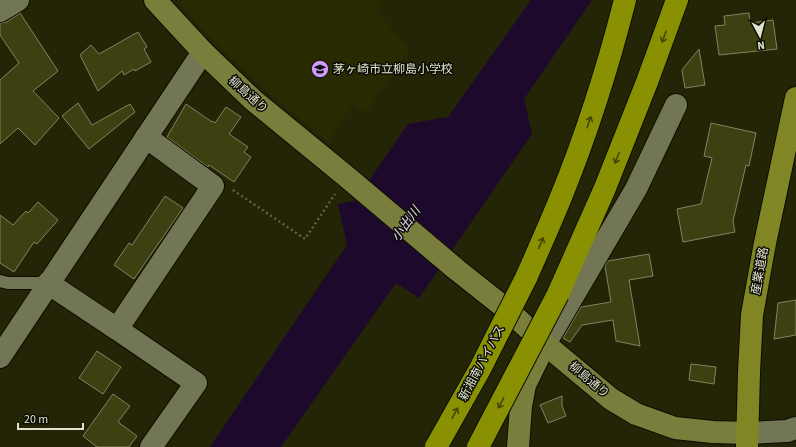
<svg xmlns="http://www.w3.org/2000/svg" width="796" height="447" font-family="'Source Sans 3','Noto Sans JP',sans-serif">
	<style>
		.built { fill: #282b02 }
		.water { fill: #1d092c }
		.building { fill: #3d4111; stroke: #808462 }
		.lines { fill: none; stroke-linecap: round; stroke-linejoin: round }
		.lane-casing { stroke: #0c0e00; stroke-width: 14 }
		.street-casing { stroke: #0c0e00; stroke-width: 24 }
		.secondary-casing { stroke: #0c0e00; stroke-width: 24 }
		.primary-casing { stroke: #0c0e00; stroke-width: 24 }
		.highway-casing { stroke: #0c0e00; stroke-width: 24 }
		.path { stroke: #606247; stroke-width: 2.5; stroke-dasharray: 2 3; stroke-linecap: butt }
		.lane { stroke: #727655; stroke-width: 12 }
		.street { stroke: #727655; stroke-width: 22 }
		.secondary { stroke: #797e3c; stroke-width: 22 }
		.primary { stroke: #808623; stroke-width: 22 }
		.highway { stroke: #899102; stroke-width: 22 }
		.highway-bridge-casing { stroke: #0c0e00; stroke-width: 24; stroke-linecap: butt }
		.highway-bridge { stroke: #899102; stroke-width: 22 }
		.oneway { stroke: #444803 }
		.labels { text-anchor: middle; dominant-baseline: central; stroke-width: 3; stroke-linejoin: round; paint-order: stroke }
		.poi-label { font-size: 12px; fill: #e0e2d0; stroke: #0c0d03; text-anchor: start }
		.street-label { font-size: 12px; fill: #e0e2d0; stroke: #0c0d03 }
		.water-label { font-size: 13px; font-style: italic; fill: #e6d2fb; stroke: #0c0d03 }
	</style>
	<rect width="100%" height="100%" fill="#232506"/>
	<path class="built" d="M177,0H384L377,11L410,49L366,113L353,104L328,142L264,89L196,23Z"/>
	<path class="water" d="M531,0H592L524,99L532,134L419,298L396,283L281,447H210L347,245L338,204L355,201L408,124L448,117Z"/>
	<g class="building">
		<path d="M20,13L58,71L33,91L59,118L35,145L18,128L0,144V80L19,63L0,35V23L7,22Z"/>
		<path d="M749,13L750,23L773,20L777,49L719,55L715,26L725,25L724,16Z"/>
		<path d="M138,32L147,47L144,49L151,62L135,71L134,69L124,75L122,71L98,91L80,55L91,45L99,54Z"/>
		<path d="M699,49L705,85L685,88L682,70Z"/>
		<path d="M78,103L92,125L130,104L135,112L89,149L62,116Z"/>
		<path d="M186,104L212,122V121L215,123L226,107L241,117L229,134L248,147L244,152L251,157L234,182L209,165L208,167L167,137Z"/>
		<path d="M711,123L756,133L749,166L746,165L733,221L735,232L683,242L677,209L701,204L712,158L704,156Z"/>
		<path d="M165,196L183,208L134,279L114,265L129,243L132,245Z"/>
		<path d="M38,202L58,220L37,244L34,242L14,272L0,263V215L13,225L26,211L28,213Z"/>
		<path d="M649,254L653,276L629,280L640,346L616,341L613,320L582,325L570,342L563,338L581,307L611,302L605,266L608,261Z"/>
		<path d="M796,300V335L774,339L778,303Z"/>
		<path d="M97,351L121,367L103,394L79,378Z"/>
		<path d="M691,364L716,367L714,384L689,380Z"/>
		<path d="M113,394L130,406L118,422L137,436L129,447H97L83,436Z"/>
		<path d="M562,396V406L566,416L548,423L540,405Z"/>
	</g>
	<g class="lines">
		<defs>
			<path id="lane" d="M0,281L8,283H48"/>
			<g id="street">
				<path d="M0,11L18,0"/>
				<path d="M146,137L213,186L117,329L196,383L151,447"/>
				<path d="M48,283L117,329"/>
				<path d="M545,344L636,189L676,105"/>
				<path d="M0,357L203,52"/>
				<path d="M747,433L787,431L796,428"/>
			</g>
			<g id="secondary">
				<path d="M155,0L203,52L253,100L347,177L457,270L510,312L545,344L611,399L636,414L675,428L713,432L747,433"/>
				<path d="M518,447L521,406L525,385L545,344"/>
			</g>
			<path id="primary" d="M747,447L749,372L752,315L765,243L796,98"/>
			<g id="highway">
				<path d="M526,278C538,251 550,224 561,197C587,133 608,67 625,0"/>
				<path d="M558,294L605,188L647,82L677,0"/>
			</g>
		</defs>
		<use href="#lane" class="lane-casing"/>
		<use href="#street" class="street-casing"/>
		<use href="#secondary" class="secondary-casing"/>
		<use href="#primary" class="primary-casing"/>
		<use href="#highway" class="highway-casing"/>
		<path class="path" d="M233,190L305,239L335,194"/>
		<use href="#lane" class="lane"/>
		<use href="#street" class="street"/>
		<use href="#secondary" class="secondary"/>
		<use href="#primary" class="primary"/>
		<use href="#highway" class="highway"/>
		<defs>
			<g id="highway-bridge">
				<path d="M436,447L480,369L526,278"/>
				<path d="M478,447L558,294"/>
			</g>
		</defs>
		<use href="#highway-bridge" class="highway-bridge-casing"/>
		<use href="#highway-bridge" class="highway-bridge"/>
	</g>
	<defs><path id="oneway-shaft" d="M-6 0H5M1.5-3L5.5 0L1.5 3" fill="none" stroke-width="1.6" stroke-linecap="round" stroke-linejoin="round"/></defs>
	<g class="oneway">
		<use href="#oneway-shaft" transform="translate(664 37) rotate(110)"/>
		<use href="#oneway-shaft" transform="translate(589 122) rotate(-71)"/>
		<use href="#oneway-shaft" transform="translate(617 158) rotate(112)"/>
		<use href="#oneway-shaft" transform="translate(541 243) rotate(-67)"/>
		<use href="#oneway-shaft" transform="translate(501 403) rotate(117)"/>
		<use href="#oneway-shaft" transform="translate(455 413) rotate(-61)"/>
	</g>
	<defs>
		<symbol id="school-disc" viewBox="-11 -11 22 22"><circle r="9.5" fill="#d09dff" stroke="#0c0d03"/><path d="M0-5L7-2L0 1L-7-2ZM-4 1L0 2.5L4 1V4Q0 6-4 4Z" fill="#111"/></symbol>
	</defs>
	<g fill-rule="evenodd">
		<use href="#school-disc" x="310" y="59" width="20" height="20"/>
	</g>
	<g class="labels">
		<g class="poi-label">
			<text x="333" y="69">茅ヶ崎市立柳島小学校</text>
		</g>
		<g class="street-label">
			<text transform="translate(248 95) rotate(42)">柳島通り</text>
			<text transform="translate(760 271) rotate(-80)">産業道路</text>
			<text transform="translate(482 363) rotate(-62)">新湘南バイパス</text>
			<text transform="translate(589 380) rotate(40)">柳島通り</text>
		</g>
		<g class="water-label">
			<text transform="translate(406 224) rotate(-54)">小出川</text>
		</g>
	</g>
	<g transform="translate(760 36) rotate(173)" stroke="#0c0d03" stroke-width="3" paint-order="stroke">
	<path d="M0-3L7 15L0 10L-7 15Z" fill="#e0e2d0"/>
	<text y="-6" font-size="11" font-weight="bold" text-anchor="middle" fill="#e0e2d0">N</text>
	</g>
	<path d="M18 423v6h65v-6" fill="none" stroke="#e0e2d0" stroke-width="2"/>
	<text x="24" y="423" font-size="12" fill="#e0e2d0" stroke="#0c0d03" stroke-width="3" paint-order="stroke">20 m</text>
</svg>
